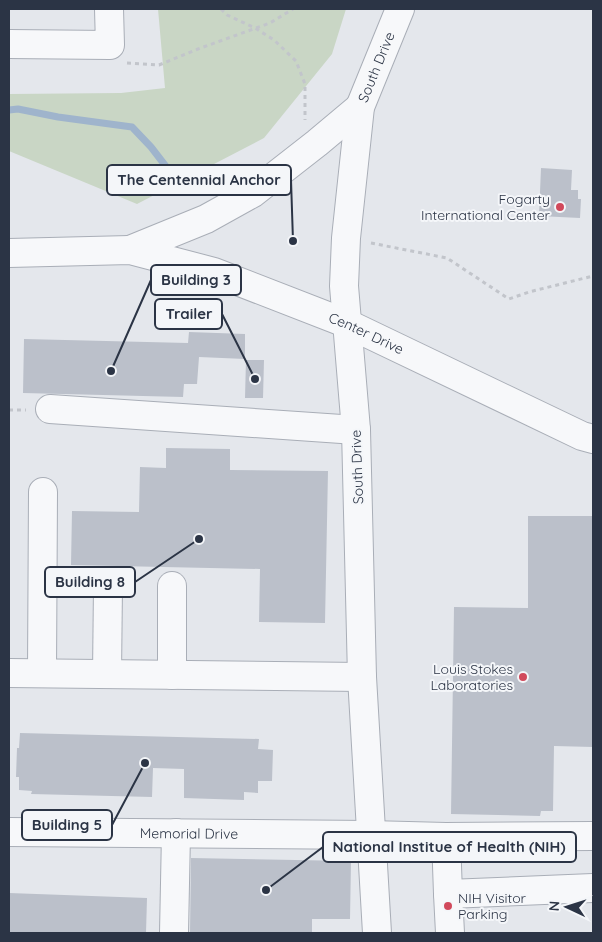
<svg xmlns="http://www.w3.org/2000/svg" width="602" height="942" font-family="Quicksand,sans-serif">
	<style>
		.green { fill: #c9d6c5 }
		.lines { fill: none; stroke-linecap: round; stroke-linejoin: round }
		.stream { stroke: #9fb4cc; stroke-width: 7 }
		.building { fill: #bbc0ca }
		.minor-casing { stroke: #a9aeb7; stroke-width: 30 }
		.path { stroke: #c2c5cb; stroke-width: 3; stroke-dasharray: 4 4; stroke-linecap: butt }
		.minor { stroke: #f7f8fa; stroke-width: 28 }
		.poi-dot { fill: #d1495b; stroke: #f4f6f9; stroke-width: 2 }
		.labels { text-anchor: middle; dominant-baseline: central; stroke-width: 4; stroke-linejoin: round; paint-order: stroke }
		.street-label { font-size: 14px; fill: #2b3445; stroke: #f4f6f9 }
		.poi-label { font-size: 14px; fill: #2b3445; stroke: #f4f6f9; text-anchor: end }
		.leader { fill: none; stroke: #2b3445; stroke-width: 2 }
		.callout-dot { fill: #2b3445; stroke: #f4f6f9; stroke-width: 2 }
		.callout { fill: #f4f6f9; stroke: #2b3445; stroke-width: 2 }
		.callout-label { font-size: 15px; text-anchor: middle; font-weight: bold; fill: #2b3445 }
	</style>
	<rect width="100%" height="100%" fill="#e4e7ec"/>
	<path class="green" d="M158,9H346L332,54L264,138L137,204L9,151V94L121,93L165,88Z"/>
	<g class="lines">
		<path class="stream" d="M9,110L18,109L58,117L132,127L151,147L181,186"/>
	</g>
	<g class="building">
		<path d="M541,168L572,170L571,190H578V199H581L580,218L539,216Z"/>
		<path d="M189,332L245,334V359L199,357L197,384H184L183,397L23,393L24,339L188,343Z"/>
		<path d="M246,360H264L263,398H245Z"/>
		<path d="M166,448L230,449V470L328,471L325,623L259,622L260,569L71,565L72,511L139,512L140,467L166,468Z"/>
		<path d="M528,516H593V747L554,746L553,811H541L540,816L451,814L454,607L528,608Z"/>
		<path d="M20,733L259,739L258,749L273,750L272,781H258V793L244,792V800L184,798V769L153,768L152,797L31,794L32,791L19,790V777H16L17,748H19Z"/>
		<path d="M191,858L351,861L350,919H312V933H190Z"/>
		<path d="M9,893L147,898L146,933H9Z"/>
	</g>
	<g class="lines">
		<defs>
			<g id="minor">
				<path d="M9,44L110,45L109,9"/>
				<path d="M130,250L206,219L253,193L317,143L360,107"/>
				<path id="s1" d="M9,253L130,250L214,272L348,324L582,436L593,439"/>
				<path d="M50,409L356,430"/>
				<path d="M9,673L362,677"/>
				<path d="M42,673L43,492"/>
				<path d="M107,674L108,586"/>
				<path d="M172,675V586"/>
				<path id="s2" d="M9,832L370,835L446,837L593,836"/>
				<path d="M446,837L448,894"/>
				<path d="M174,933L176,833"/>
				<path id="s3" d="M377,933L362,677L356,430L344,286L346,238L360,107L400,9"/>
				<path d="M450,933L448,894L593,888"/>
			</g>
		</defs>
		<use href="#minor" class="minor-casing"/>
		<g class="path">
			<path d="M221,9L227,15L255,28L274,40L296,61L305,84V120"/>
			<path d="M127,63L159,65L198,49L270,23L293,9"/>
			<path d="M371,243L447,258L509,299L529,292L593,276"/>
			<path d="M9,410H26"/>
		</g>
		<use href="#minor" class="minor"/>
	</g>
	<g class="poi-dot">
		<circle cx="560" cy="207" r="5"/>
		<circle cx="523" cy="677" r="5"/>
		<circle cx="448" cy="906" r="5"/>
	</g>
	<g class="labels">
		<g class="street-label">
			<text stroke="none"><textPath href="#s3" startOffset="871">South Drive</textPath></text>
			<text stroke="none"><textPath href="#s1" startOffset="372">Center Drive</textPath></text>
			<text transform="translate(357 467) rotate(-92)">South Drive</text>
			<text stroke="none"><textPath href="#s2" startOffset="180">Memorial Drive</textPath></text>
		</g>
		<g class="poi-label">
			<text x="550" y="199">Fogarty<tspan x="550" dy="16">International Center</tspan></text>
			<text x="513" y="669">Louis Stokes<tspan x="513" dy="16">Laboratories</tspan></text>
			<text x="458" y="898" text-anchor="start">NIH Visitor<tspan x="458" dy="16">Parking</tspan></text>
		</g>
	</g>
	<path class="leader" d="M293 241L291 180M111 371L151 280M255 379L222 314M199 539L135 582M145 763L112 825M266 890L323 847"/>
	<g class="callout-dot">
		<circle cx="293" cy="241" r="5"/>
		<circle cx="111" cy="371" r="5"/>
		<circle cx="255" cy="379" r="5"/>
		<circle cx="199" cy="539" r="5"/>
		<circle cx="145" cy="763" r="5"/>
		<circle cx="266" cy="890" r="5"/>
	</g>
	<g class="callout">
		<rect x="107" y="165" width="184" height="30" rx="5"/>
		<rect x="151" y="265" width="90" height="30" rx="5"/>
		<rect x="155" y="299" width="67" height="30" rx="5"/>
		<rect x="45" y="567" width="90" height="30" rx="5"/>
		<rect x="22" y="810" width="90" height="30" rx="5"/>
		<rect x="323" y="832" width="253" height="30" rx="5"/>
	</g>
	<g class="callout-label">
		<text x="199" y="185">The Centennial Anchor</text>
		<text x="196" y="285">Building 3</text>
		<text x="189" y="319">Trailer</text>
		<text x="90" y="587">Building 8</text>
		<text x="67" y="830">Building 5</text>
		<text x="449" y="852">National Institue of Health (NIH)</text>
	</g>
	<rect width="602" height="942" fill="none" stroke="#2b3445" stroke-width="20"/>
	<g transform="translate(567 907) rotate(274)" stroke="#f4f6f9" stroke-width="4" paint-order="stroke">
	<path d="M0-4L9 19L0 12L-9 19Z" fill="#2b3445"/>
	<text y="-8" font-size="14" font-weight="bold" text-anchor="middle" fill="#2b3445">N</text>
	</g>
</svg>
